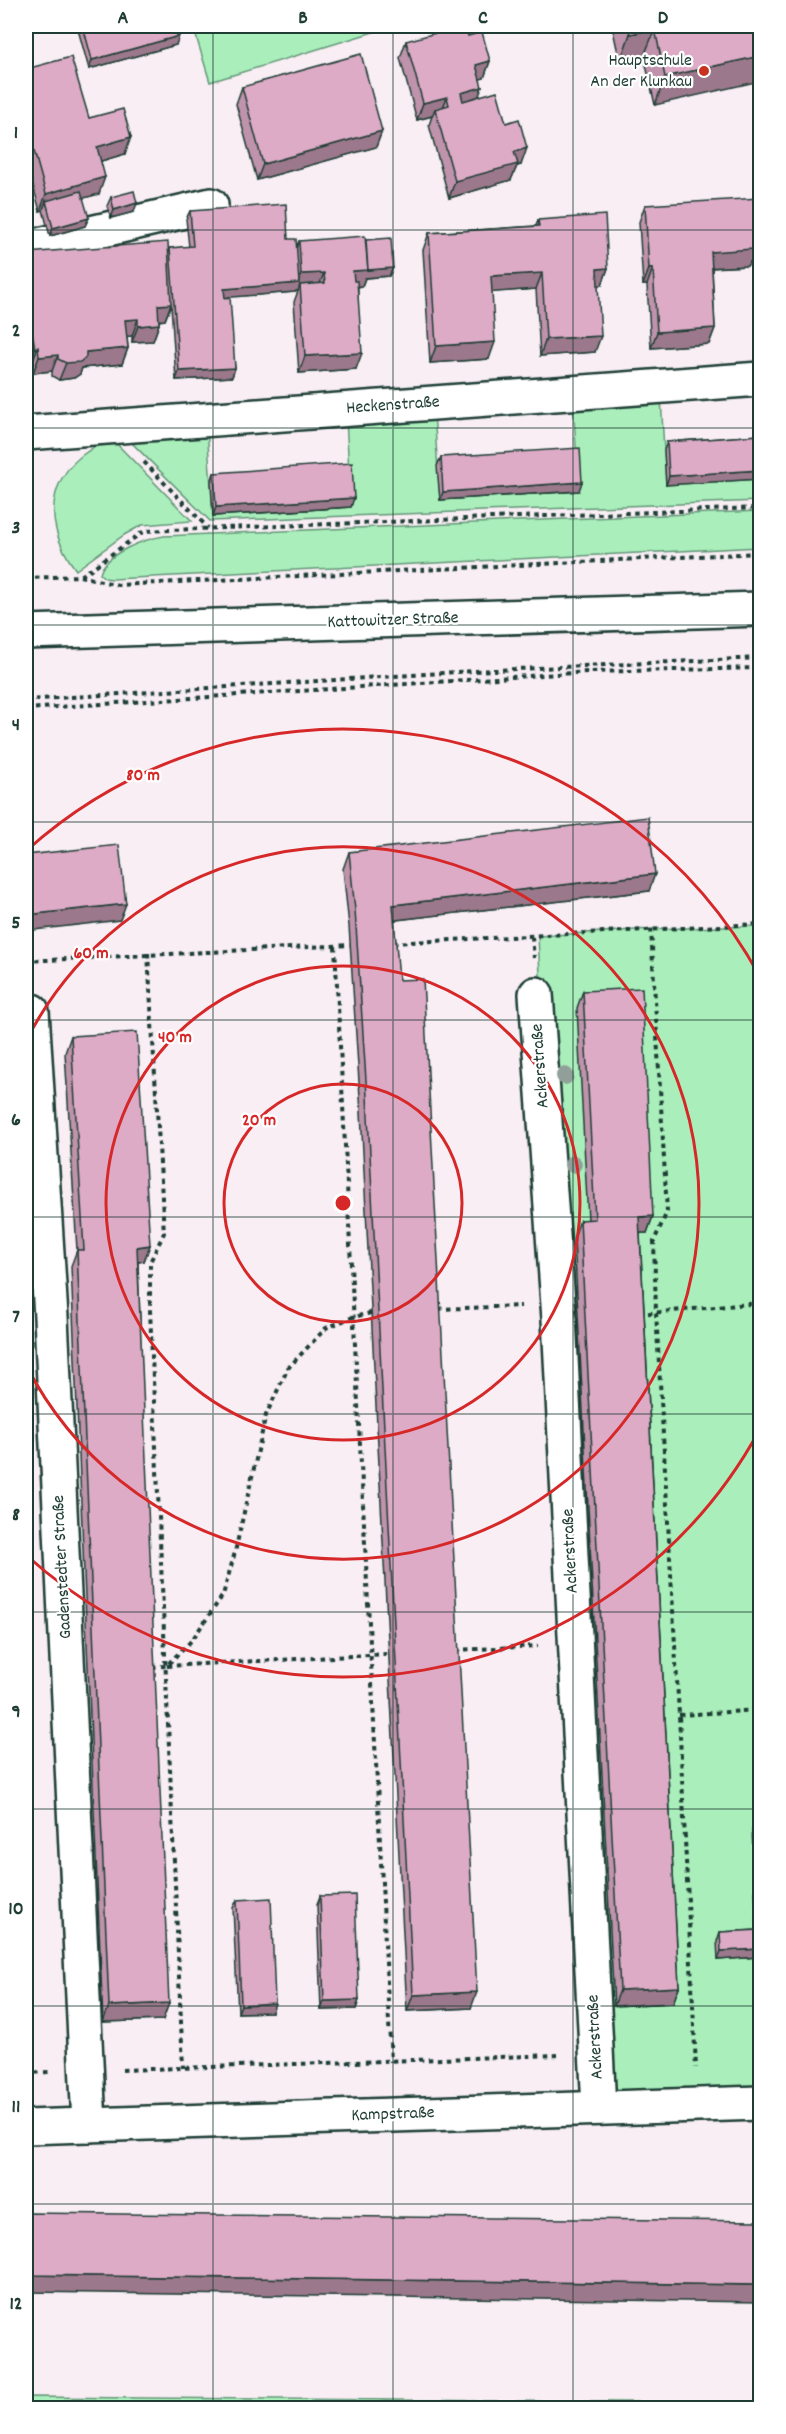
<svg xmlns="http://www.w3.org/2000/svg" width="786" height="2434" font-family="Dekko,sans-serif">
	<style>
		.green { fill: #aaefbb; stroke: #649678; stroke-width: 1.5 }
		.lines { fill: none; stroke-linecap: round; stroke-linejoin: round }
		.minor-casing { stroke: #1f3d34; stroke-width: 38 }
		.path { stroke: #1f3d34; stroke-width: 4; stroke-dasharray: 4.5 4.5; stroke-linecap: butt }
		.minor { stroke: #fff; stroke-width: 33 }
		.tree { fill: #90a099 }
		.wall { fill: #bf93ab; stroke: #1f3d34; stroke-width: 1.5 }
		.shaded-wall { fill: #9b788b; stroke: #1f3d34; stroke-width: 1.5 }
		.building { fill: #deabc7; stroke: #1f3d34; stroke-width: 1.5 }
		.grid { fill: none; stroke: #1f3d34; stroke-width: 1.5; stroke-opacity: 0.55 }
		.ring { fill: none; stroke: #d62828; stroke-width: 3 }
		.poi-dot { fill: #c8321e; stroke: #fff; stroke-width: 2 }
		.labels { text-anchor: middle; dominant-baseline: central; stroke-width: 4.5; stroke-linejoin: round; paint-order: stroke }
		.poi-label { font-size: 18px; fill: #1f3d34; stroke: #fff; text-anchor: end }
		.street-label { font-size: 18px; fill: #1f3d34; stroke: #fff }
		.centre { fill: #d62828; stroke: #fff; stroke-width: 3 }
		.ring-label { font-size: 18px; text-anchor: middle; font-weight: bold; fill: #d62828; stroke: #fff; stroke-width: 4.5; stroke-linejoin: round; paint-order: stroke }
		.neatline { fill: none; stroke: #1f3d34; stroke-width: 2 }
		.grid-label { font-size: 20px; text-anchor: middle; font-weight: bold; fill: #1f3d34 }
	</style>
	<rect width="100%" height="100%" fill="#f8eef4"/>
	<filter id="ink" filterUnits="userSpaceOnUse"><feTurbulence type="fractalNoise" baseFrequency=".0167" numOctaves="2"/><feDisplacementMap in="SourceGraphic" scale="12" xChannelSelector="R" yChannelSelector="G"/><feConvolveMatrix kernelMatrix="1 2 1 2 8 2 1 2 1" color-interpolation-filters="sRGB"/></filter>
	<g filter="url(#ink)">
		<g class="green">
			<path d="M193,26H393L210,82Z"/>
			<path d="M661,398L666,485L760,479V501L210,521L124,435L207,428L213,516L351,507L346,419L434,413L440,500L579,491L573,403Z"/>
			<path d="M112,439L192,521L142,525L124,535L76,570C37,518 49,463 112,439Z"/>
			<path d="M760,511V547L112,579L105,578L100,574C105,553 145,539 164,536Z"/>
			<path d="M760,926V2103L599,2108L538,936L651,929Z"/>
			<path d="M26,2397L760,2403V2408H26Z"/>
		</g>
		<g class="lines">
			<defs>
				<g id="minor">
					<path d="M26,248L211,205"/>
					<path d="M26,433L760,379"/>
					<path d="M26,632L760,609"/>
					<path d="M536,994L559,1319L599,2108"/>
					<path d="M32,1011L51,1317L89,2125"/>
					<path d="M26,2127L760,2103"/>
				</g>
			</defs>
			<use href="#minor" class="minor-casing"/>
			<g class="path">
				<path d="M144,462L208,528"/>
				<path d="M81,576L144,531L760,508"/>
				<path d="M26,578L80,576L118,585L760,553"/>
				<path d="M26,700L473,671L760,658"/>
				<path d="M26,709L588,672L760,668"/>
				<path d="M651,929L667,1212L654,1241L656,1312L679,1715L696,2068"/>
				<path d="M532,937L534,958"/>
				<path d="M393,943L760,924"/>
				<path d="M335,946L391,2062"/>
				<path d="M148,953L164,1233L150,1262V1310L183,2068"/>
				<path d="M26,961L350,945"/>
				<path d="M438,1309L521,1306"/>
				<path d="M371,1313L353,1317L326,1328L288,1368L266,1415L235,1552L223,1595L192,1640L166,1666L389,1654"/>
				<path d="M639,1314L760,1303"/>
				<path d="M456,1650L538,1646"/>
				<path d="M152,1667L166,1666"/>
				<path d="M679,1715L760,1710"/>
				<path d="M122,2070L558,2055"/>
				<path d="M26,2073L49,2072"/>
			</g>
			<use href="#minor" class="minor"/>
		</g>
		<g class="tree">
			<circle cx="565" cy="1076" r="9"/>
			<circle cx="573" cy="1164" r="9"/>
		</g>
		<g class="wall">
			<path d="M77,26H176V45L89,69Z"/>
			<path d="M612,26H760L655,105L644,56L620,62Z"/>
			<path d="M468,36L490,61L484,78L479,79L478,96L506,123L521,165L517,166L511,180L449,198L429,125L432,116L417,120L400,58L406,41Z"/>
			<path d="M26,69L89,118L125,154L101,161L99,194L83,198L85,226L50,236L43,210L40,211L26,160Z"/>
			<path d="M242,87L382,131L376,147L257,180L236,104Z"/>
			<path d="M111,197L134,212L111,218L107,206Z"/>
			<path d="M645,205L756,254L747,266L712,268L715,328L709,344L651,348L647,285H643L639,222Z"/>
			<path d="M190,211L288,239L296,248L299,241L366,240L393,268L389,276L365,278L362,286L358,287L356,369L299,373L294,302L298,291H296L295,292L225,297L235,368L232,377L176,380L171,305L165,320L159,321V324L153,341L132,342V336H127L128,348L122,364L82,368L80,374L74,378L59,380L52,376V371L33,373L32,363L29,364L26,346V253L168,254L170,248L189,247L186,219Z"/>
			<path d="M538,220L608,268L602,285H598L595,352L540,356L536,289L492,292L489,359L430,363L423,250L429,233L536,226Z"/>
			<path d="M760,253V340L755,266Z"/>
			<path d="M760,435L666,485L664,450L667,442Z"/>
			<path d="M441,457L579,491L440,500L437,466Z"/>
			<path d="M214,473L351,507L213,516L211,481Z"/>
			<path d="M349,852L649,891L394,920L471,2008L407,2011L361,1113L349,926L343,869Z"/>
			<path d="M583,991L653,1216L647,1233H640L679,1987L673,2003L614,2006L574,1237L580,1220H588L577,1008Z"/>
			<path d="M71,1036L150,1245L144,1261L138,1262L163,2020L103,2022L71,1266L77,1250L65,1053Z"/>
			<path d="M760,1821V1966H759L758,1957L718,1960L717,1941L720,1932L757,1930L752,1830L755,1822Z"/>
			<path d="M320,1896L359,2000L356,2009L321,2010L317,1905Z"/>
			<path d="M237,1900L272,2012L238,2013L233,1908Z"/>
		</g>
		<g class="shaded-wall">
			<path d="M26,26H45L26,33Z"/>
			<path d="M655,29L644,56L620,62L630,34Z"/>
			<path d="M179,36L176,45L89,69L92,60Z"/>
			<path d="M760,56V81L655,105L665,77Z"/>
			<path d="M490,61L484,78L470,82L476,65Z"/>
			<path d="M482,87L476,104L455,110L461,93Z"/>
			<path d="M447,97L441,113L435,109L432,116L417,120L423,103Z"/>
			<path d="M382,131L376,147L257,180L263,164Z"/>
			<path d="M131,137L125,154L91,164L97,147Z"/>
			<path d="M527,148L521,165L517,166L511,180L449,198L455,181L514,152Z"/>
			<path d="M105,177L99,194L48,208L46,201L43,210L40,211L46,194Z"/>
			<path d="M137,203L134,212L111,218L114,210Z"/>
			<path d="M89,218L85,226L50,236L53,228Z"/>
			<path d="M760,239L756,254L747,266L705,268L711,252Z"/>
			<path d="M393,268L389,276L365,278L362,286L347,287L353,271Z"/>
			<path d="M608,268L602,285L591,286L597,269Z"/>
			<path d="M653,268L647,285H643L649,269Z"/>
			<path d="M324,273L318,289L300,285L298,291H296L295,292L221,298L224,289L298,283L301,274Z"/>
			<path d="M542,273L536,289L485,293L491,276Z"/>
			<path d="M171,304L165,320L152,321L158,305Z"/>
			<path d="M138,319L132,336L119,337L125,320Z"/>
			<path d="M159,324L153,341L132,342L138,326Z"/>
			<path d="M715,328L709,344L651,348L657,332Z"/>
			<path d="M601,336L595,352L540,356L546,339Z"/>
			<path d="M495,342L489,359L430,363L436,346Z"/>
			<path d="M38,347L32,363L29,364L35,348Z"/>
			<path d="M128,348L122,364L82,368L80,374L74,378L59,380L66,363L86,352Z"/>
			<path d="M362,353L356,369L299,373L305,356Z"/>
			<path d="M58,355L52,371L33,373L39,357Z"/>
			<path d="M235,368L232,377L176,380L179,371Z"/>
			<path d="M760,470V479L666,485L669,476Z"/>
			<path d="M582,482L579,491L440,500L443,492Z"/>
			<path d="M354,498L351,507L213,516L216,507Z"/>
			<path d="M655,874L649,891L387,921L393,905Z"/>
			<path d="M126,904L120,920L26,931V915Z"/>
			<path d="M653,1216L647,1233H633L639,1217Z"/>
			<path d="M150,1245L144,1261L131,1263L137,1247Z"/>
			<path d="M760,1949L758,1957L718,1960L721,1951Z"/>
			<path d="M679,1987L673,2003L614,2006L620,1990Z"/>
			<path d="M477,1992L471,2008L407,2011L413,1995Z"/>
			<path d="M359,2000L356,2009L321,2010L324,2001Z"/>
			<path d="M169,2003L163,2020L103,2022L109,2006Z"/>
			<path d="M275,2003L272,2012L238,2013L241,2005Z"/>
			<path d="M26,2275L760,2285V2302L26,2292Z"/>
		</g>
		<g class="building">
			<path d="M83,26H176L179,36L92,60Z"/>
			<path d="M462,26H465L468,36L482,32L490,61L476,65L482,87L461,93L463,101L497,91L506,123L519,119L527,148L514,152L518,164L455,181L435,109L449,105L447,97L423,103L406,41Z"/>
			<path d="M628,26H760V56L665,77L655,29L630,34Z"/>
			<path d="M361,54L382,131L263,164L242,87Z"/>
			<path d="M71,57L89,118L123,109L131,137L97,147L105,177L46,194L26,122V69Z"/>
			<path d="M81,191L89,218L53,228L46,201Z"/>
			<path d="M134,191L137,203L114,210L111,197Z"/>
			<path d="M760,198V239L753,249L711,252L715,328L657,332L653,268L649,269L645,205Z"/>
			<path d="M286,204L288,239H296L299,283L224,289L225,298L230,297L235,368L179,371L170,248L193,246L190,211Z"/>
			<path d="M605,215L608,268L597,269L601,336L546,339L542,273L491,276L495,342L436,346L429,233L539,226L538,220Z"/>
			<path d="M365,236L368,270L353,271L354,281H357L362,353L305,356L300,285L325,283L324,273L301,274L299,241Z"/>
			<path d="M391,238L393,268L368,270L366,240Z"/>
			<path d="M168,242L171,304L158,305L159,324L138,326V319L125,320L128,348L86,352V357L80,362L66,363L58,359V355L39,357L38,347L35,348L26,296V253Z"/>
			<path d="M760,435V470L669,476L667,442Z"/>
			<path d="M580,448L582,482L443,492L441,457Z"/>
			<path d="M352,463L354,498L216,507L214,473Z"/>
			<path d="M648,817L655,874L393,905L399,980L423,979L477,1992L413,1995L367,1096L355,910L349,852Z"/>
			<path d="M119,845L126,904L26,915V855Z"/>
			<path d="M642,988L653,1216L639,1217L679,1987L620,1990L580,1220L595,1219L583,991Z"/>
			<path d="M137,1032L150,1245L137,1247L169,2003L109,2006L77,1250H84L71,1036Z"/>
			<path d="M760,1821V1949L721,1951L720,1932L760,1930L755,1822Z"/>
			<path d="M355,1895L359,2000L324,2001L320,1896Z"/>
			<path d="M271,1898L275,2003L241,2005L237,1900Z"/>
			<path d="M26,2213L760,2221V2285L26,2275Z"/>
		</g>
	</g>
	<path class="grid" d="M213,26V2408M393,26V2408M573,26V2408M26,230H760M26,428H760M26,625H760M26,822H760M26,1020H760M26,1217H760M26,1414H760M26,1612H760M26,1809H760M26,2006H760M26,2204H760"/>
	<g class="ring">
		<circle cx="343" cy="1203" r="119"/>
		<circle cx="343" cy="1203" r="237"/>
		<path d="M26 1041A356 356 0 1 1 26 1365"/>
		<path d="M760 1429A474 474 0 0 1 26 1555M26 851A474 474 0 0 1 760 977"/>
	</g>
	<circle class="poi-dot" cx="704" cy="71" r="6"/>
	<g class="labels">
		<g class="poi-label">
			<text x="692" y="61">Hauptschule<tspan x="692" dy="21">An der Klunkau</tspan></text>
		</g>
		<g class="street-label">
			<text transform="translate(393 406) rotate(-4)">Heckenstraße</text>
			<text transform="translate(393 621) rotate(-2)">Kattowitzer Straße</text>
			<text transform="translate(541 1066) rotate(-94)">Ackerstraße</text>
			<text transform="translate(571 1551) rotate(-93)">Ackerstraße</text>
			<text transform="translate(63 1567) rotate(-93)">Gadenstedter Straße</text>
			<text transform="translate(596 2037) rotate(-93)">Ackerstraße</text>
			<text transform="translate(393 2115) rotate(-2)">Kampstraße</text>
		</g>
	</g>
	<circle cx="343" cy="1203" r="9" class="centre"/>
	<g class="ring-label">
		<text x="143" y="780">80 m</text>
		<text x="91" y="958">60 m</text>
		<text x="175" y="1042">40 m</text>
		<text x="259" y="1125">20 m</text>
	</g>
	<rect width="786" height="2434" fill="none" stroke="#fff" stroke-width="66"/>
	<rect x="33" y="33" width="720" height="2368" class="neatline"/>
	<g class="grid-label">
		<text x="123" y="23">A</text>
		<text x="303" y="23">B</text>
		<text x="483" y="23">C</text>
		<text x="663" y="23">D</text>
		<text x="16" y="138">1</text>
		<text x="16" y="336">2</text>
		<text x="16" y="533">3</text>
		<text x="16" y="730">4</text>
		<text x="16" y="928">5</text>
		<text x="16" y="1125">6</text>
		<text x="16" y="1322">7</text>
		<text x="16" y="1520">8</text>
		<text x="16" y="1717">9</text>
		<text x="16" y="1914">10</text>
		<text x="16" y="2112">11</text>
		<text x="16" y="2309">12</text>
	</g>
</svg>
